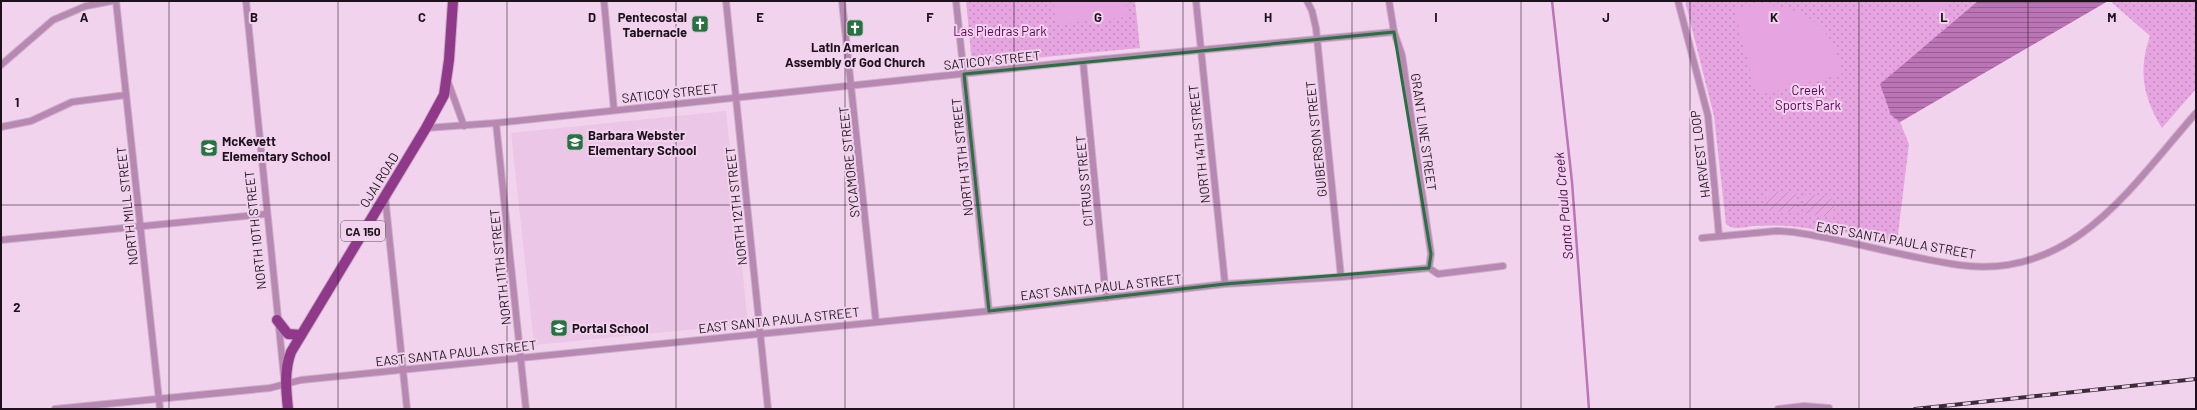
<svg xmlns="http://www.w3.org/2000/svg" width="2197" height="410" font-family="Barlow,sans-serif">
	<style>
		.built { fill: #ebc6e6 }
		.grass { fill: url(#grass-dots) }
		.garden { fill: url(#garden-furrows) }
		.pitch { fill: #e6a5e0 }
		.water { fill: url(#water-rules) }
		.lines { fill: none; stroke-linecap: round; stroke-linejoin: round }
		.stream { stroke: #bb74b5; stroke-width: 2.5 }
		.street-casing { stroke: #ccb0c8; stroke-width: 8 }
		.primary-casing { stroke: #ccb0c8; stroke-width: 12 }
		.street { stroke: #b788b2; stroke-width: 6 }
		.primary { stroke: #90398b; stroke-width: 10 }
		.rail-casing { stroke: #3a2c38; stroke-width: 4 }
		.rail { stroke: #f2d3ee; stroke-width: 2.5; stroke-dasharray: 8; stroke-linecap: butt }
		.marked { fill: none; stroke: #277241; stroke-width: 3; stroke-linejoin: round }
		.grid { fill: none; stroke: #1d121c; stroke-width: 1; stroke-opacity: 0.55 }
		.labels { text-anchor: middle; dominant-baseline: central; stroke-width: 4; stroke-linejoin: round; paint-order: stroke }
		.shield { fill: #f2d3ee; stroke: #5d4c5b; stroke-width: 1 }
		.shield-label { font-size: 12px; font-weight: bold; fill: #1d121c }
		.poi-label { font-size: 13px; font-weight: bold; fill: #1d121c; stroke: #f2d3ee; text-anchor: start }
		.park-label { font-size: 13px; fill: #5d005a; stroke: #f2d3ee }
		.street-label { font-size: 13px; fill: #1d121c; stroke: #f2d3ee }
		.water-label { font-size: 14px; font-style: italic; fill: #4c0a49; stroke: #f2d3ee }
		.grid-label { font-size: 13px; text-anchor: middle; font-weight: bold; fill: #1d121c; stroke: #f2d3ee; stroke-width: 4; stroke-linejoin: round; paint-order: stroke }
	</style>
	<defs>
		<pattern id="grass-dots" width="8" height="8" patternUnits="userSpaceOnUse"><rect width="8" height="8" fill="#e6a5e0"/><path d="M2 2h.1M6 6h.1" fill="none" stroke="#c58dc0" stroke-width="1.8" stroke-linecap="round"/></pattern>
		<pattern id="garden-furrows" width="10" height="10" patternUnits="userSpaceOnUse"><rect width="10" height="10" fill="#e6a5e0"/><path d="M-1 1l2-2M0 10L10 0M9 11l2-2" fill="none" stroke="#c58dc0"/></pattern>
		<pattern id="water-rules" width="6" height="5" patternUnits="userSpaceOnUse"><rect width="6" height="5" fill="#bb74b5"/><path d="M0 2.5h6" fill="none" stroke="#975e92"/></pattern>
	</defs>
	<rect width="100%" height="100%" fill="#f2d3ee"/>
	<path class="built" d="M726,111L748,324L534,345L511,133Z"/>
	<g class="grass">
		<path d="M966,1H1135L1140,48L972,64Z"/>
		<path d="M1685,1H2108L1900,122L1909,144L1897,242L1837,231L1833,233C1806,227 1781,224 1753,226C1744,227 1734,231 1726,224L1714,116Z"/>
		<path d="M2110,1H2196V89L2162,128C2143,97 2138,70 2150,36Z"/>
	</g>
	<g class="garden">
		<path d="M1771,191L1797,193L1795,213L1765,210L1766,197Z"/>
		<path d="M1805,194L1830,196L1834,203L1833,217L1803,214Z"/>
	</g>
	<g class="pitch">
		<path d="M1053,1H1126L1127,17L1056,24Z"/>
		<path d="M1919,1H1950L1936,16Z"/>
		<path d="M1757,4C1803,5 1835,27 1842,74L1763,94L1755,89L1734,9Z"/>
	</g>
	<path class="water" d="M1978,1H2108L1900,122L1891,115L1880,84Z"/>
	<g class="lines">
		<path class="stream" d="M1552,1L1572,182L1589,409"/>
		<defs>
			<g id="street">
				<path d="M116,1L160,409"/>
				<path d="M246,1L284,377"/>
				<path d="M604,1L614,110"/>
				<path d="M726,1L768,409"/>
				<path d="M842,1L876,322"/>
				<path d="M956,1L989,311"/>
				<path d="M1196,1L1225,284"/>
				<path d="M1307,1L1312,11L1316,28L1341,277"/>
				<path d="M1389,1L1394,32L1402,55L1431,254L1429,268"/>
				<path d="M1678,1L1708,116L1719,236"/>
				<path d="M1083,61L1106,298"/>
				<path d="M1,65L53,20L86,6L112,1"/>
				<path d="M447,79L464,126"/>
				<path d="M496,123L526,409"/>
				<path d="M1,127L31,121L72,102L126,95"/>
				<path d="M426,128L496,123L1083,61L1394,32"/>
				<path d="M385,196L407,409"/>
				<path d="M1702,238L1776,231L1793,232C1849,240 1903,257 1959,265C2072,281 2131,187 2196,113"/>
				<path d="M1,240L266,214"/>
				<path d="M55,409L270,388L301,380L989,311L1225,284L1341,277L1429,268L1438,274L1503,266"/>
				<path d="M1778,409L1804,406L1829,408"/>
			</g>
			<g id="primary">
				<path d="M277,320L288,334L301,335"/>
				<path d="M288,409C286,390 284,371 291,352L426,128L444,95L449,60L453,1"/>
			</g>
		</defs>
		<use href="#street" class="street-casing"/>
		<use href="#primary" class="primary-casing"/>
		<use href="#street" class="street"/>
		<use href="#primary" class="primary"/>
		<defs>
			<path id="rail" d="M1915,409L2196,379"/>
		</defs>
		<use href="#rail" class="rail-casing"/>
		<use href="#rail" class="rail"/>
	</g>
	<path class="marked" d="M1394,32L1431,254L1429,268L1225,284L989,311L964,74Z"/>
	<path class="grid" d="M169,1V409M338,1V409M507,1V409M676,1V409M845,1V409M1014,1V409M1183,1V409M1352,1V409M1521,1V409M1690,1V409M1859,1V409M2028,1V409M1,205H2196"/>
	<defs>
		<symbol id="church-square" viewBox="-11 -11 22 22"><rect x="-9" y="-9" width="18" height="18" rx="4" fill="#277241" stroke="#f2d3ee"/><path d="M-1.2-6h2.4v3.5h3.3v2.4h-3.3V6h-2.4V-.1h-3.3v-2.4h3.3Z" fill="#fff"/></symbol>
		<symbol id="school-square" viewBox="-11 -11 22 22"><rect x="-9" y="-9" width="18" height="18" rx="4" fill="#277241" stroke="#f2d3ee"/><path d="M0-5L7-2L0 1L-7-2ZM-4 1L0 2.5L4 1V4Q0 6-4 4Z" fill="#fff"/></symbol>
	</defs>
	<g fill-rule="evenodd">
		<use href="#church-square" x="690" y="14" width="20" height="20"/>
		<use href="#church-square" x="845" y="18" width="20" height="20"/>
		<use href="#school-square" x="565" y="132" width="20" height="20"/>
		<use href="#school-square" x="199" y="138" width="20" height="20"/>
		<use href="#school-square" x="549" y="318" width="20" height="20"/>
	</g>
	<g class="labels">
		<rect class="shield" x="341" y="221" width="44" height="20" rx="3"/>
		<g class="shield-label">
			<text x="363" y="231">CA 150</text>
		</g>
		<g class="poi-label">
			<text x="687" y="17" text-anchor="end">Pentecostal<tspan x="687" dy="15">Tabernacle</tspan></text>
			<text x="855" y="47" text-anchor="middle">Latin American<tspan x="855" dy="15">Assembly of God Church</tspan></text>
			<text x="588" y="135">Barbara Webster<tspan x="588" dy="15">Elementary School</tspan></text>
			<text x="222" y="141">McKevett<tspan x="222" dy="15">Elementary School</tspan></text>
			<text x="572" y="328">Portal School</text>
		</g>
		<g class="park-label">
			<text x="1000" y="31">Las Piedras Park</text>
			<text x="1808" y="90">Creek<tspan x="1808" dy="15">Sports Park</tspan></text>
		</g>
		<g class="street-label">
			<text transform="translate(992 60) rotate(-6)">SATICOY STREET</text>
			<text transform="translate(670 93) rotate(-6)">SATICOY STREET</text>
			<text transform="translate(1424 132) rotate(82)">GRANT LINE STREET</text>
			<text transform="translate(1316 139) rotate(-96)">GUIBERSON STREET</text>
			<text transform="translate(1199 144) rotate(-96)">NORTH 14TH STREET</text>
			<text transform="translate(1700 154) rotate(-97)">HARVEST LOOP</text>
			<text transform="translate(962 157) rotate(-96)">NORTH 13TH STREET</text>
			<text transform="translate(849 162) rotate(-96)">SYCAMORE STREET</text>
			<text transform="translate(379 180) rotate(-58)">OJAI ROAD</text>
			<text transform="translate(1084 181) rotate(-95)">CITRUS STREET</text>
			<text transform="translate(127 206) rotate(-96)">NORTH MILL STREET</text>
			<text transform="translate(736 206) rotate(-96)">NORTH 12TH STREET</text>
			<text transform="translate(255 230) rotate(-96)">NORTH 10TH STREET</text>
			<text transform="translate(1896 240) rotate(10)">EAST SANTA PAULA STREET</text>
			<text transform="translate(500 267) rotate(-96)">NORTH 11TH STREET</text>
			<text transform="translate(1101 287) rotate(-6)">EAST SANTA PAULA STREET</text>
			<text transform="translate(779 320) rotate(-6)">EAST SANTA PAULA STREET</text>
			<text transform="translate(456 353) rotate(-6)">EAST SANTA PAULA STREET</text>
		</g>
		<g class="water-label">
			<text transform="translate(1563 206) rotate(-95)">Santa Paula Creek</text>
		</g>
	</g>
	<g class="grid-label">
		<text x="84" y="22">A</text>
		<text x="254" y="22">B</text>
		<text x="422" y="22">C</text>
		<text x="592" y="22">D</text>
		<text x="760" y="22">E</text>
		<text x="930" y="22">F</text>
		<text x="1098" y="22">G</text>
		<text x="1268" y="22">H</text>
		<text x="1436" y="22">I</text>
		<text x="1606" y="22">J</text>
		<text x="1774" y="22">K</text>
		<text x="1944" y="22">L</text>
		<text x="2112" y="22">M</text>
		<text x="17" y="107">1</text>
		<text x="17" y="312">2</text>
	</g>
	<rect width="2197" height="410" fill="none" stroke="#1d121c" stroke-width="4"/>
</svg>
